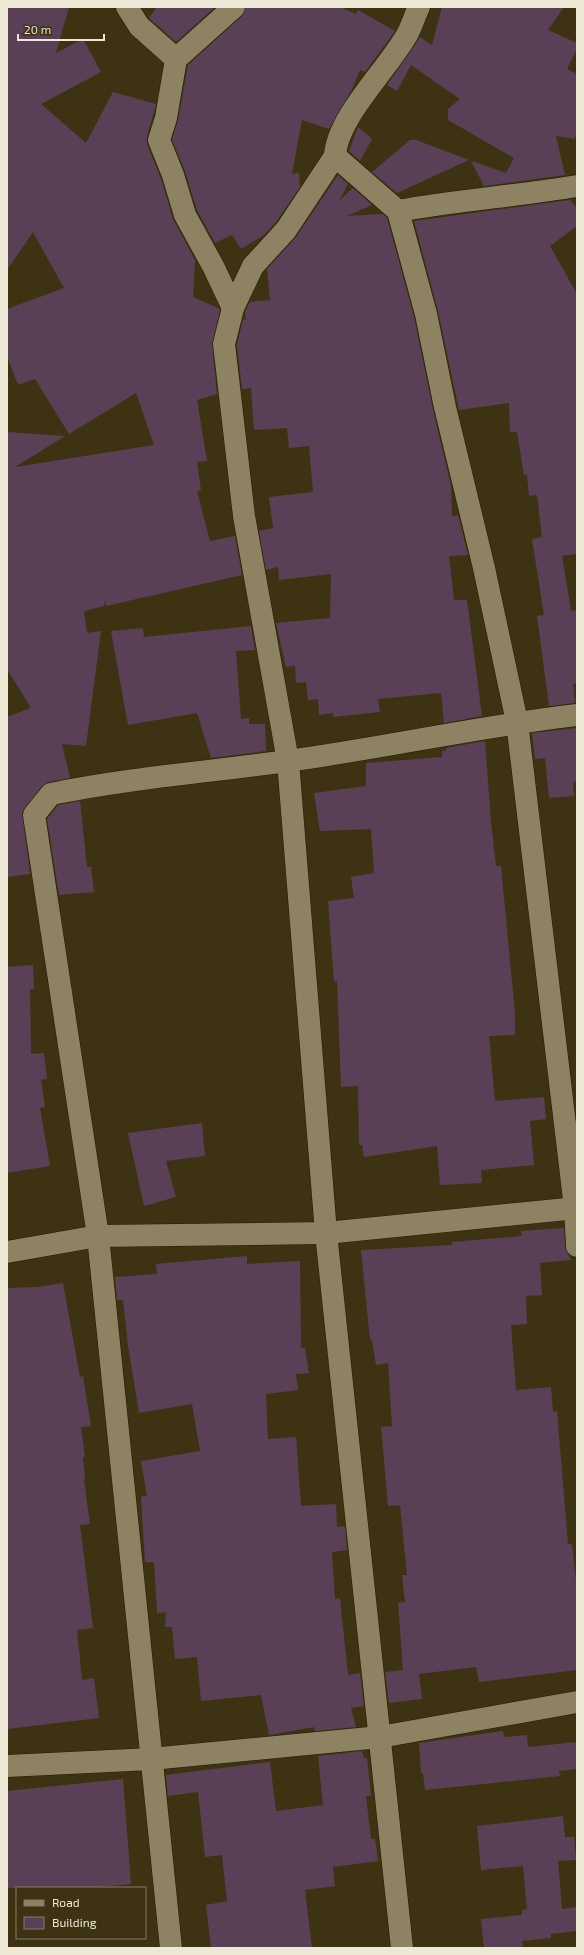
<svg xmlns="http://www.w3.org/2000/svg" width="584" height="1955" font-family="'Exo 2',sans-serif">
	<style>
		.building { fill: #5a4056 }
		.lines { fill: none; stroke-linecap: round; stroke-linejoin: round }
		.street-casing { stroke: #231a00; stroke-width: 23 }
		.street { stroke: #8d8261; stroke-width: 22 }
	</style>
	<rect width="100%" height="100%" fill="#3d3313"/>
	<g class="building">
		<path d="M7,7H69L56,53L83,39L101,72L41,104L86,143L113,92L156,104L147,136V144L161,179L173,219L195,260L193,297L220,309L212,345L217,394L197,400L207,461L197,462L201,490L197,491L210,541L235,536L242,575L106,606L105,600L104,606L84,611L87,633L101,631L86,746L62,744L70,778L49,782L42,786L22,812L30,874L7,877V717L31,708L7,669V432L65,436L15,467L154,445L136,393L69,434L35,379L18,385L7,356V309L64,288L33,232L7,270Z"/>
		<path d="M157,7H215L176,42L149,18Z"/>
		<path d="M246,7H340L356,14L358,10L395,31L365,72L360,70L352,89L329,129L302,120L292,174L299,173L300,187L276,222L264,235L241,249L232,235L215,243L197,210L185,171L172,140L178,120L188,65L242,16Z"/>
		<path d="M442,7H564L548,30L577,43V49L567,69L577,74V127L575,139L556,136L565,175L484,186L471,161L506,173L514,158L448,120V109L460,99L411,65L397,91L387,85L420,37L432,45Z"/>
		<path d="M358,127L372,139L360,161L349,151Z"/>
		<path d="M410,140H416L469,160L397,193L372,172Z"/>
		<path d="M338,175L348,184L339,201L353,188L372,205L347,216L383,214L387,218L414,317L433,410L451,486L452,516L458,515L468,555L449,556L454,600H467L482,716L444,723L441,693L378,699L380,712L333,717V713L319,715L318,699L308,700L306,682L296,683L295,666L286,667L276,623L330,618L331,574L279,580L278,567L266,570L259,531L273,528L269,497L313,492L309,446L289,448L287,428L254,430L251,388L242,389L237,345L243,319L246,320L245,312L250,302L270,300L267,269L296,237Z"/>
		<path d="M570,200L577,208V226L550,246L577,294V554L562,556L571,611L577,610V683L573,684L575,703L549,706L537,616L544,615L532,539L542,537L537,495L529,496L527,475H524L517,432H510L509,403L459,410L438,311L414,221Z"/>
		<path d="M251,626L255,650L236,651L241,719L249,718V724H265L266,751L211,758L197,713L128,725L111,631L143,628L144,637Z"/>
		<path d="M577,728V781L573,782L574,796L549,798L545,758L535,759L532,733Z"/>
		<path d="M485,741L491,822L496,866H501L515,1014V1035L489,1036L495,1101L544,1097L546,1119L530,1121L534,1165L481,1170L482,1183L440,1185L437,1146L364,1157L362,1145H359L358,1086L341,1087L337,981H334L328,901L354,898L351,877L374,873L371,829L320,831L314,793L366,786V763L442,757V751H446V748Z"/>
		<path d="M80,801L87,867H91L94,892L59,895L47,819L58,805Z"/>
		<path d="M33,965L34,989H30L31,1054L44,1053L47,1079L41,1080L45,1107L40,1108L50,1166L7,1173V967Z"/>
		<path d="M202,1123L205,1156L166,1161L176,1197L144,1206L128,1133Z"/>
		<path d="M564,1228L565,1247L571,1260L540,1263L542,1295L526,1296L527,1324L511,1325L516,1390L551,1387L553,1412L557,1411L568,1544H572L577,1590V1670L479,1682L476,1667L419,1674L422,1699L389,1703L385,1672L403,1670L398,1603L405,1602L402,1575H407L400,1505L388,1506L381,1427L392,1426L388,1363L376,1365L372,1340H370L361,1250L452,1245V1242L522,1236L521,1231Z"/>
		<path d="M247,1256V1264L300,1261L301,1348H305L309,1373L296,1374L298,1390L266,1394L268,1439L296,1437L301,1506L336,1504L337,1527L345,1526L347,1550L332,1552L335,1599L340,1598L348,1675L360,1673L364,1706L351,1708L356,1727L315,1731L314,1727L269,1735L261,1695L201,1701L197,1657L175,1659L172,1627H165L166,1612L157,1613L154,1562H145L141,1496H147L141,1461L200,1451L192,1404L139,1413L128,1346L123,1300H117L115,1277L157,1274L156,1264Z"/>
		<path d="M63,1283L80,1377L83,1376L91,1426L81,1427L85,1457H83L85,1480H84L90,1524L80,1525L93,1628L77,1630L82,1680L94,1678L99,1718L7,1729V1288L39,1287Z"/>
		<path d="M503,1731L504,1737L527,1735L528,1747L577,1742V1769L559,1771L560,1776L425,1790L423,1773H421L419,1743Z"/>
		<path d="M362,1751L364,1758H367L371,1796H366L371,1839H375L378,1861L333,1867L335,1886L305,1890L312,1948H211L206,1905L227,1901L222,1855L205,1857L198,1792L168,1796L166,1775L270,1762L276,1811L323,1805L318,1756Z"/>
		<path d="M123,1779L131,1884L88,1888H7V1791Z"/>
		<path d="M563,1816L565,1837H574L576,1860L558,1861L562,1909L577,1907V1931L551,1934V1938L522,1941L523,1948H484L481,1919L522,1915V1910L527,1909L523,1866L481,1870L477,1826Z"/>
	</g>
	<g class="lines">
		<defs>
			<g id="street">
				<path d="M127,7L139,26L176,59"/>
				<path d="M335,156L398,211C458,200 518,196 577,186"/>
				<path d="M398,211L426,314L445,407L484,568L517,722L575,1208L577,1246"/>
				<path d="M233,308L213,266L185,215L173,175L159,140L166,118L176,59L234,7"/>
				<path d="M7,1252L98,1236L326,1233L577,1208"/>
				<path d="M7,1766L151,1759L380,1737L577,1702"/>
				<path d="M171,1948L98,1236L34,815L51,794C129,778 208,772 287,761C384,748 480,726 577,715"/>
				<path d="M402,1948L326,1233L288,761L244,516L224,344L233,308L253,266L286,230L335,156C337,118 385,72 405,38C411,29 414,17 419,7"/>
			</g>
		</defs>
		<use href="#street" class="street-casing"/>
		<use href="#street" class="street"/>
	</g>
	<rect width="584" height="1955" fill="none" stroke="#eee8d6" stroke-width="16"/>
	<rect x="16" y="1887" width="130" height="52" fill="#3d3313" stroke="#847b61"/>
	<rect x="24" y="1900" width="20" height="6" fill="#8d8261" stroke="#847b61"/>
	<text x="52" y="1907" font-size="12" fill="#eee8d6">Road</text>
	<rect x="24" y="1917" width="20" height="12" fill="#5a4056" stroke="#847b61"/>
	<text x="52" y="1927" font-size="12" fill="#eee8d6">Building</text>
	<path d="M18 34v6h86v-6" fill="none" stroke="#eee8d6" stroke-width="2"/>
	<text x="24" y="34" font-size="12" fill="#eee8d6" stroke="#3d3313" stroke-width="3" paint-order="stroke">20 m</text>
</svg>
